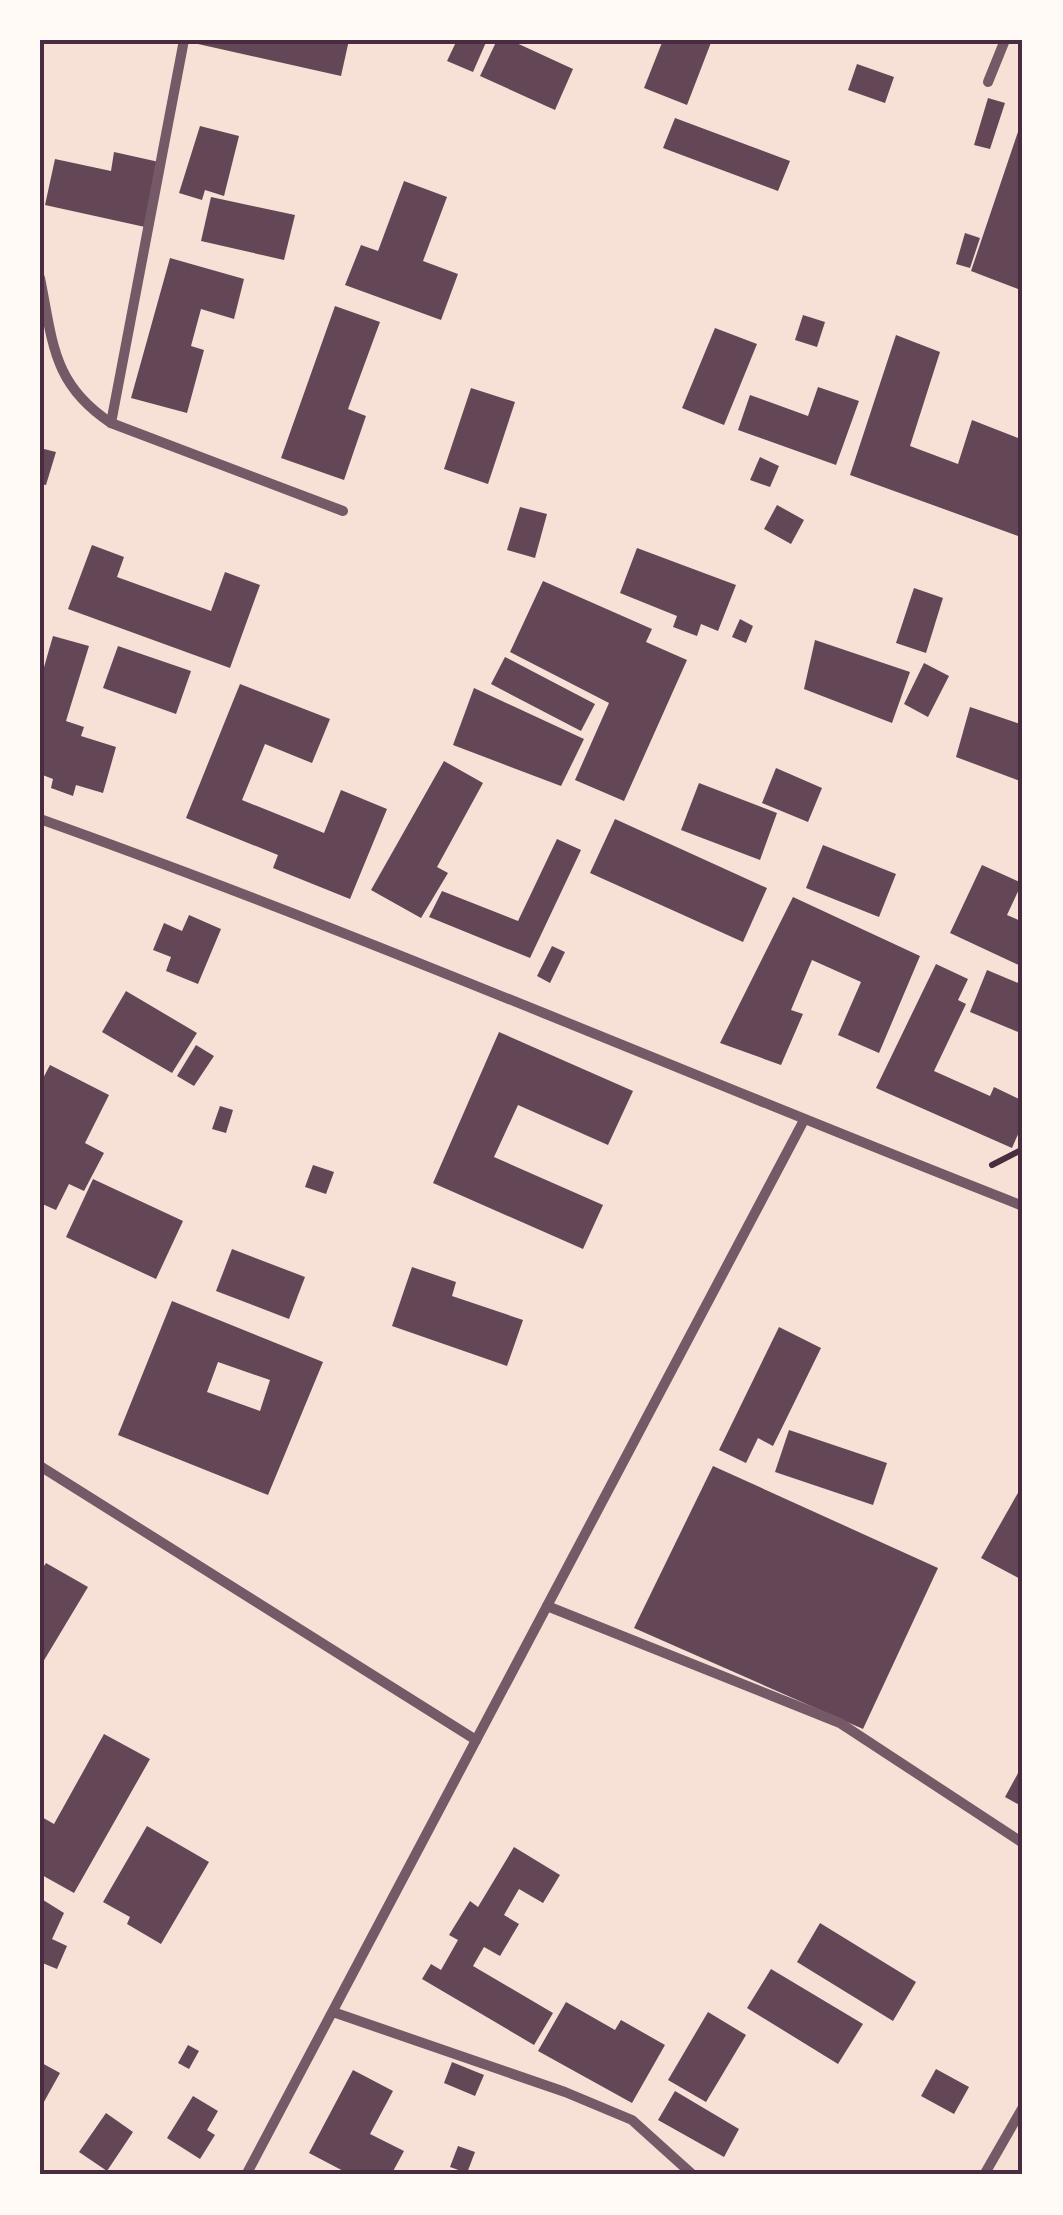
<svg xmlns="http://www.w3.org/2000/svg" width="1063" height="2215" font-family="'Golos Text',sans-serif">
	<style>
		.building { fill: #644757; fill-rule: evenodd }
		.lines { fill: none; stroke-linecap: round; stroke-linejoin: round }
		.path { stroke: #4a2c40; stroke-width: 6 }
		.minor { stroke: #755966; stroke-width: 10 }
		.neatline { fill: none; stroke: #4a2c40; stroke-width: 4 }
	</style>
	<rect width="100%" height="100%" fill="#f7e1d7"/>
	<g class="building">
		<path d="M199,40H349L341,76L198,44Z"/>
		<path d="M457,40H487L473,72L447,61Z"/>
		<path d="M497,40H510L573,69L555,110L480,76Z"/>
		<path d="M663,40H712L687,105L644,88Z"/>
		<path d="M857,64L894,77L885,103L848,90Z"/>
		<path d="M988,98L1005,103L990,149L974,145Z"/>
		<path d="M1023,117V291L971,271Z"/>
		<path d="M675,118L790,161L778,191L663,148Z"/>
		<path d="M200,126L239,136L224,196L205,190L202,200L179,193Z"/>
		<path d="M114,152L159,162L145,227L45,205L55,159L111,171Z"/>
		<path d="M404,181L447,197L423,261L458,274L441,320L345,285L361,245L378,251Z"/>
		<path d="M211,197L295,215L284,260L201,241Z"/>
		<path d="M965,233L980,238L970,268L956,264Z"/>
		<path d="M170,258L244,279L234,319L201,309L191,346L204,350L187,413L131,398Z"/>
		<path d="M335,306L380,322L348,409L366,416L344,480L281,458Z"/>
		<path d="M803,315L825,322L817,347L795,340Z"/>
		<path d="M715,328L757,344L724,425L682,408Z"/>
		<path d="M896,335L940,352L910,446L958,464L972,420L1023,440L1021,537L850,475Z"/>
		<path d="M818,387L859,401L836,465L738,430L750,395L808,416Z"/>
		<path d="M471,388L515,402L488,484L444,469Z"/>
		<path d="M40,448L56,452L46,485L40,484Z"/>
		<path d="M760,457L779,466L770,487L750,480Z"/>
		<path d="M777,505L804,520L791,544L764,529Z"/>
		<path d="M520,507L547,514L535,558L507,550Z"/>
		<path d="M92,545L124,557L117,577L211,611L225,572L260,585L230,668L68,609Z"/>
		<path d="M637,548L736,585L718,631L701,624L697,636L673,627L677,616L620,593Z"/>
		<path d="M543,581L652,629L646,642L687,660L624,801L575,780L609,703L510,652Z"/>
		<path d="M914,588L943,598L926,653L896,643Z"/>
		<path d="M740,619L753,626L746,643L732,637Z"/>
		<path d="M53,636L89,646L66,721L84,727L81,736L116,747L103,793L76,785L73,796L51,788L53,779L40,774V681Z"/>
		<path d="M815,640L910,672L892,723L804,689Z"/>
		<path d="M118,646L191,671L176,714L103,688Z"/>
		<path d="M505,657L595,704L581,731L491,684Z"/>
		<path d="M924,663L949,676L928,717L904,704Z"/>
		<path d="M240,684L330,719L312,763L265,744L242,800L324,833L341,790L387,809L350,899L273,868L278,855L186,818Z"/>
		<path d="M474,688L584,739L561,786L453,745Z"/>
		<path d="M970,707L1023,725V782L956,757Z"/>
		<path d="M444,761L483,783L437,867L448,873L421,918L371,890Z"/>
		<path d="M776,768L822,788L808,822L762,803Z"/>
		<path d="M699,783L777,813L760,860L681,830Z"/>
		<path d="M615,819L767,888L743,942L590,873Z"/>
		<path d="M557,839L581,850L530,958L429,917L442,891L518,921Z"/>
		<path d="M823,845L896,874L879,917L806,888Z"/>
		<path d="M982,865L1022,883L1007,915L1023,922V967L950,933Z"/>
		<path d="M793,897L920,956L879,1053L838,1035L861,982L812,960L791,1010L803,1014L781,1065L720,1043Z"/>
		<path d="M189,915L221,929L198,984L166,971L171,957L153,950L164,923L182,931Z"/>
		<path d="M552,946L565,952L550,983L537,976Z"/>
		<path d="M936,964L968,979L958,1000L966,1004L934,1071L990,1096L994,1087L1023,1101V1123L1012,1148L876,1088Z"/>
		<path d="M987,970L1023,985V1034L970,1012Z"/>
		<path d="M126,991L197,1033L172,1073L102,1032Z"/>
		<path d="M499,1032L633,1091L608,1145L518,1105L494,1157L603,1205L583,1249L433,1183Z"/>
		<path d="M196,1045L214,1056L194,1086L177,1076Z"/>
		<path d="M50,1065L109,1095L85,1143L104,1153L84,1191L69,1184L56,1210L40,1203V1084Z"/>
		<path d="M220,1106L233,1110L226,1133L212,1129Z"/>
		<path d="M313,1165L334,1172L326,1194L305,1187Z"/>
		<path d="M93,1179L183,1221L156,1279L66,1237Z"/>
		<path d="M232,1249L305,1277L289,1319L216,1291Z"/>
		<path d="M412,1267L456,1282L452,1296L523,1320L507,1366L392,1326Z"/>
		<path d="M172,1301L323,1362L268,1495L118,1435ZM218,1362L270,1380L260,1411L207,1392Z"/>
		<path d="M779,1327L821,1348L773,1446L758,1438L746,1463L719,1450Z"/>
		<path d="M789,1430L887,1463L873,1505L775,1472Z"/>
		<path d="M713,1466L938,1568L863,1729L634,1628Z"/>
		<path d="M1023,1484V1578L1022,1580L981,1558Z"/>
		<path d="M46,1563L88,1587L40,1667V1572Z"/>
		<path d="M104,1734L150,1759L74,1893L40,1874V1816L54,1824Z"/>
		<path d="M1023,1764V1807L1005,1797Z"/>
		<path d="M147,1826L209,1862L161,1944L127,1924L130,1917L103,1902Z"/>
		<path d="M514,1847L560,1875L543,1903L519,1889L504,1915L519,1924L500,1956L484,1947L473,1966L553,2013L534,2045L422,1979L431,1964L441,1970L458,1940L449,1935L470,1901L478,1907Z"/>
		<path d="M40,1898L64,1913L52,1939L67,1946L57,1969L40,1962Z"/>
		<path d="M820,1923L916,1982L893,2021L797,1962Z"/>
		<path d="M771,1969L863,2024L838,2064L747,2008Z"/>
		<path d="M566,2002L615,2030L621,2020L665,2045L632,2103L538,2051Z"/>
		<path d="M708,2012L746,2035L706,2102L668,2080Z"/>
		<path d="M188,2045L199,2051L189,2069L178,2063Z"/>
		<path d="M40,2062L60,2073L40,2109Z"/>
		<path d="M452,2062L484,2075L475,2096L444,2083Z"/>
		<path d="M936,2069L969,2087L954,2114L921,2096Z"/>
		<path d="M353,2070L393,2091L370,2134L404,2151L391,2175H351L309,2153Z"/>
		<path d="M675,2091L739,2129L724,2157L658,2120Z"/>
		<path d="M193,2096L218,2111L207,2130L215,2135L200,2159L167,2138Z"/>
		<path d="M106,2113L133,2132L107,2171L79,2152Z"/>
		<path d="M458,2146L475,2152L467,2173L450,2167Z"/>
	</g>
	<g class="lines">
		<path class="path" d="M992,1165L1023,1149"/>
		<g class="minor">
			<path d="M988,82L1005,40"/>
			<path d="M40,278C53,342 52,384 111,423L343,511"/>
			<path d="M111,423L184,40"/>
			<path d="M40,819C372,937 695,1078 1023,1206"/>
			<path d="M40,1466L476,1740"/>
			<path d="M547,1606L840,1723L1023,1843"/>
			<path d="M333,2012L565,2092L632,2120L693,2175"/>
			<path d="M246,2175L803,1122"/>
			<path d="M984,2175L1023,2107"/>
		</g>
	</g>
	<rect width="1063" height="2215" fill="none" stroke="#fffaf5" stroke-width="85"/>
	<rect x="42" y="42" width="978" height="2130" class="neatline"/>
</svg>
